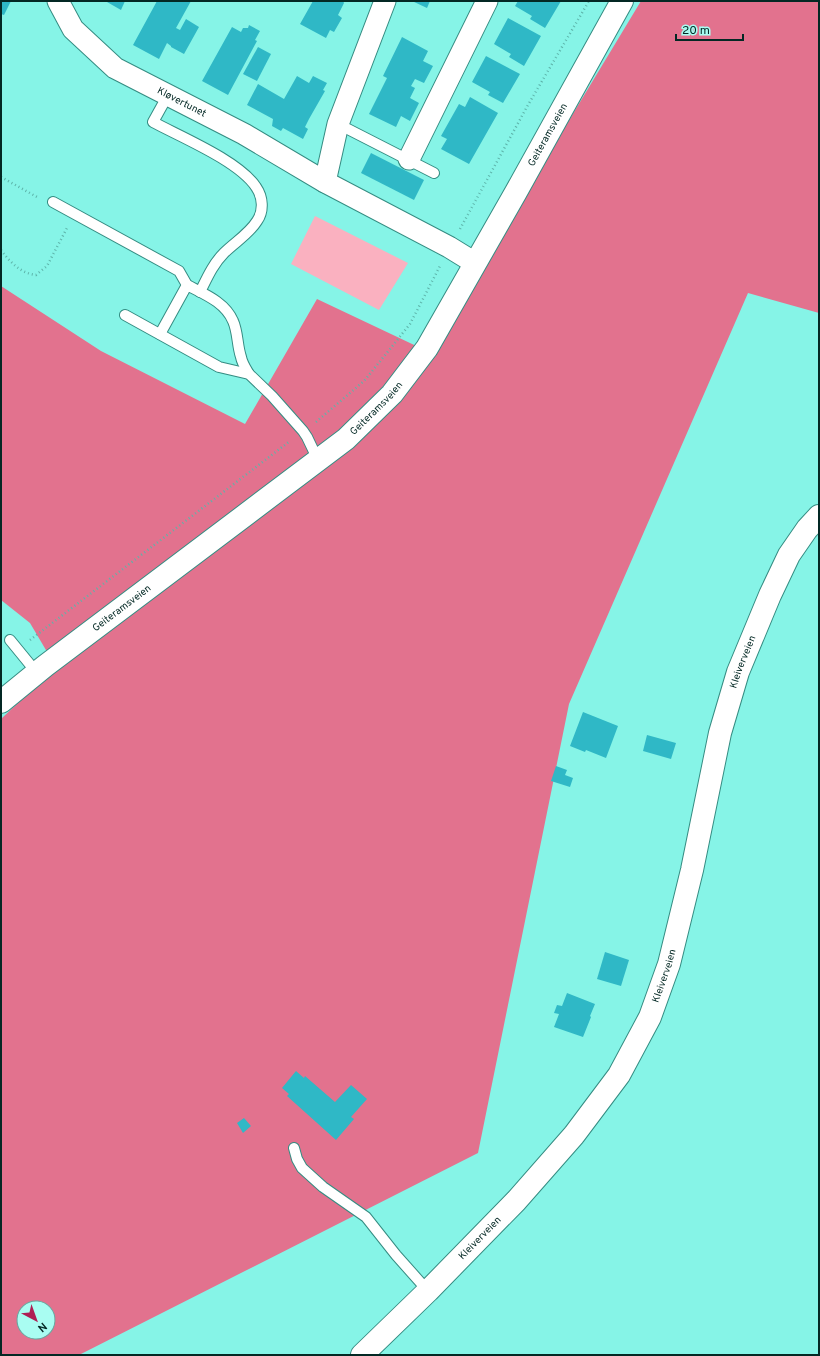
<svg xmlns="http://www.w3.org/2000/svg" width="820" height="1356" font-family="Overpass,sans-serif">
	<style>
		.green { fill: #fab1c0 }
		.forest { fill: #e2728e; fill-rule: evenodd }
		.building { fill: #2fb8c6 }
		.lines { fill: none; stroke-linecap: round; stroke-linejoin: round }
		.service-casing { stroke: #358c82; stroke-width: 12 }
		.minor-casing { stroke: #358c82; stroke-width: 23 }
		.tertiary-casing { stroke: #358c82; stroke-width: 24 }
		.path { stroke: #5db4aa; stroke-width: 2.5; stroke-dasharray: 1 3; stroke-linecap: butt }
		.service { stroke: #fff; stroke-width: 10 }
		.minor { stroke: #fff; stroke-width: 21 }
		.tertiary { stroke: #fff; stroke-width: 22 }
		.labels { text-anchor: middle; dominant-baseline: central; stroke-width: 3; stroke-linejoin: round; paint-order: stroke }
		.street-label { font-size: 10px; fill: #032824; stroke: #a9fdf2 }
	</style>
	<rect width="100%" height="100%" fill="#86f4e7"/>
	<path class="green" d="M315,216L408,263L379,310L291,264Z"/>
	<path class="forest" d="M641,1H819V313L748,293L569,704L478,1153L79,1355H1V719L56,667L30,623L1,600V286L101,351L245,424L317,299L429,352ZM24,1308H48V1332H24Z"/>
	<g class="building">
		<path d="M1,1H11L4,15L1,14Z"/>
		<path d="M108,1H125L121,10L107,2Z"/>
		<path d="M157,1H191L176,28L180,30L186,19L199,27L184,54L171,47V46L167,43L159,59L133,45Z"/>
		<path d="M313,1H343L344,3L338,15L342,18L334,32L330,30L326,38L300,24Z"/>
		<path d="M412,1H430L427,8Z"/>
		<path d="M518,1H561L545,28L530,19L532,16L515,6Z"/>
		<path d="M508,18L541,36L524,66L509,57L511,54L494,44Z"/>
		<path d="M249,25L260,31L255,40L257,41L228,95L202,81L232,27L241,32L243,28H248Z"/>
		<path d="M402,37L428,51L423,61L433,66L424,83L415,79L411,86L415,88L410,98L419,103L410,121L401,116L396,127L369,114L387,78L383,76Z"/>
		<path d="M258,47L271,54L257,81L243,74Z"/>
		<path d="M486,56L520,74L503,103L488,95L490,92L472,82Z"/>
		<path d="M297,76L309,83L313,76L327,83L323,90L325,91L309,119L305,127L308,129L303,139L283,128L281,131L272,126L273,119L247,105L258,84L284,99Z"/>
		<path d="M470,97L498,113L469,164L441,149L447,139L441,136L459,104L465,107Z"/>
		<path d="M371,153L424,180L414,200L361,173Z"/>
		<path d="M583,712L618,726L606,758L586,750L585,752L570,746Z"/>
		<path d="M647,735L676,743L671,759L643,751Z"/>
		<path d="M556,766L567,770L565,775L573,778L570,787L551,781Z"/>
		<path d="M605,952L629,960L621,986L597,979Z"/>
		<path d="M567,993L595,1004L590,1016L591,1017L583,1037L554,1027L559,1014L554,1013L557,1005L562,1006Z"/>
		<path d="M296,1071L304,1078L305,1076L335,1102L351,1085L367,1099L351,1117L354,1119L336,1140L287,1096L289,1094L282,1088Z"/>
		<path d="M244,1118L251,1126L243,1133L237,1123Z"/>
	</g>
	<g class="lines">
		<defs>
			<g id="service">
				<path d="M168,95L153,122C181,137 239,161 256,187C263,197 264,211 257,221C249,234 235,242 224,253C213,264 207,278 200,292"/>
				<path d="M338,124L434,173"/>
				<path d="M53,202L179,271L187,285"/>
				<path d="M125,315L219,367L249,374L272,396L303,431L307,437L318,460"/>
				<path d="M160,334L187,285C204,294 225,302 233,321C238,332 237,345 241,357C242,363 246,369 249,374"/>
				<path d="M10,640L37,673"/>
				<path d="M294,1148L297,1159L302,1168L323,1187L366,1217L396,1255L428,1291"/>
			</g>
			<g id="minor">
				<path id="s1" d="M58,1L73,29L115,68L244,134L325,182L449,247L475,263"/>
				<path d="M409,159L487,1"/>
				<path d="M325,182L338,124L385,1"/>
			</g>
			<g id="tertiary">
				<path id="s2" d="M1,702L45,666L346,439L392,394L427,348L516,192L622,1"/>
				<path id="s3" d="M362,1355L428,1291L516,1201L574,1135L619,1075L650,1017L669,964L692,870L720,733L738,672L770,595L789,555L807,529L819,516"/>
			</g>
		</defs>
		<use href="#service" class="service-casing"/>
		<use href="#minor" class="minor-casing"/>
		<use href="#tertiary" class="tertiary-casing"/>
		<g class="path">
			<path d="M1,177L37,197"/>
			<path d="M460,229L528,105L589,1"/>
			<path d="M1,250C10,262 20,273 36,275L47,266L67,228"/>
			<path d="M316,422L364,381L390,349L410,324L440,266"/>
			<path d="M30,640L290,441"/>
		</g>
		<use href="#service" class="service"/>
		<use href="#minor" class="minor"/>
		<use href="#tertiary" class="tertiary"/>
	</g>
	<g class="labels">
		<g class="street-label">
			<text stroke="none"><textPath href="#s1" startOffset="164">Kløvertunet</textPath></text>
			<text stroke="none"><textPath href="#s2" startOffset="801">Geiteramsveien</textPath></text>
			<text stroke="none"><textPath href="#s2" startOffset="477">Geiteramsveien</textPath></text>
			<text stroke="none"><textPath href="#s2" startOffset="153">Geiteramsveien</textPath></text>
			<text stroke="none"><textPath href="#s3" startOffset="814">Kleiverveien</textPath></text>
			<text stroke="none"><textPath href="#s3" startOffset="490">Kleiverveien</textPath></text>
			<text stroke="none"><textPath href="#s3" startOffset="166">Kleiverveien</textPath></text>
		</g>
	</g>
	<rect width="820" height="1356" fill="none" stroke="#032824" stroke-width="4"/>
	<g transform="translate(36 1320) rotate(139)"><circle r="19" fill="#a9fdf2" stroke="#67a8a0"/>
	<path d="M0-3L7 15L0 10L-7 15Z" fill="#ae1e54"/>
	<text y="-6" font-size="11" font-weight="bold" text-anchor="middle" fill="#032824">N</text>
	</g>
	<path d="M676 34v6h67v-6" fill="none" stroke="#032824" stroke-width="2"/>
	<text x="682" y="34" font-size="12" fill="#032824" stroke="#a9fdf2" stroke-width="3" paint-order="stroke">20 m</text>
</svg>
